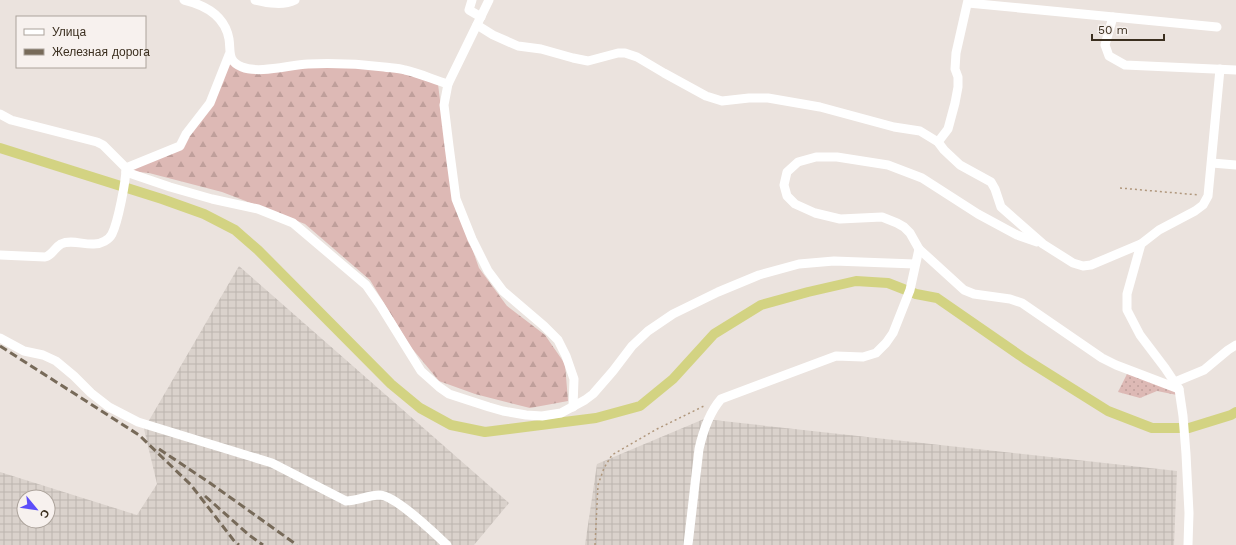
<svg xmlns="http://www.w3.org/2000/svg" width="1236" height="545" font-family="'Work Sans',sans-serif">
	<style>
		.industrial { fill: url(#industrial-grid); fill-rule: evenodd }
		.grass { fill: url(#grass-dots) }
		.forest { fill: url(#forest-firs) }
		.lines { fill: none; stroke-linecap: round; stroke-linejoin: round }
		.canal { stroke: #d3d382; stroke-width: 10 }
		.path { stroke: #b0977c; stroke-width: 1.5; stroke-dasharray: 2 3; stroke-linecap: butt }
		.minor { stroke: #fff; stroke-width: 9 }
		.rail { stroke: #776a59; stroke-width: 3; stroke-dasharray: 8 4; stroke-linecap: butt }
	</style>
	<defs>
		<pattern id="industrial-grid" width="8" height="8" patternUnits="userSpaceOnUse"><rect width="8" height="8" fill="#dad2cc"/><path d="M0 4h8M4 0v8" fill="none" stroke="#bcb5af"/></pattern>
		<pattern id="grass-dots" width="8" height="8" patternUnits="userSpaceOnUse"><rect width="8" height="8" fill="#ddb9b5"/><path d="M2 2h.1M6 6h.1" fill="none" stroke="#bf9f9b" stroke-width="1.8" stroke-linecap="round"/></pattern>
		<pattern id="forest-firs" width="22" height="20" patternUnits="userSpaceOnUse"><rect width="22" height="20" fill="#ddb9b5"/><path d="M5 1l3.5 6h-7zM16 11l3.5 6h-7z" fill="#bf9f9b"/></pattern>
	</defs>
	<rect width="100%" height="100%" fill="#ebe3de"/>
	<g class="industrial">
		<path d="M239,266L509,503L474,545H0V472L137,515L157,484L144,429ZM24,497H48V521H24Z"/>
		<path d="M704,419L1177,471L1174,545H585L597,464Z"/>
	</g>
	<path class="grass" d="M1128,372L1181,391L1182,396L1157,391L1140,398L1118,392Z"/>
	<path class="forest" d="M229,61L241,70L310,66L361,67L404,72L438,84L451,189L479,268L507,306L545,335L565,364L568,401L530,408L475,394L439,381L410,346L370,280L305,224L222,192L149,173L129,171L181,148Z"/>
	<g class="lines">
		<path class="canal" d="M0,148L162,199L204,214L235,230L258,250L391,384L420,408L451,425L485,432L596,418L640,406L673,379L714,334L761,305L808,292L856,281L888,283L916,294L937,298L1025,359L1108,411L1152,428H1189L1231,415L1236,412"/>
		<g class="path">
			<path d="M1120,188L1199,195"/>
			<path d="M595,545L598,485L604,468L612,455L657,429L704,406"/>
		</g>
		<g class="minor">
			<path d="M184,0C205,5 225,16 229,39C231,52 227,61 242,67C259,74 289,65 308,64C333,63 359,64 384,67C390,68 398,68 405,70C419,73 434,80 448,84"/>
			<path d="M255,0C268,3 283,6 295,0"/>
			<path d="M472,0L469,10L481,17"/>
			<path d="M489,0L448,84L444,105L449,146L456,199L472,239L488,271L503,291L544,326L558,340L566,356L574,379L573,407"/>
			<path d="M968,3L1217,27"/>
			<path d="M1113,17L1105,45L1109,56L1125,65L1236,70"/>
			<path d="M477,25L493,35L518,46L541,49L573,58L588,61L618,53H625L637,57L664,73L706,96L722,101L749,98H768L820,107L894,127L920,131L938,142L944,150L960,165L991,182L995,189L1001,207L1043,244L1073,263L1083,266L1091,265L1141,244L1159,230L1195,211L1203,205L1208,196L1220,69"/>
			<path d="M0,114L11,120L97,142L103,145L126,168C126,181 118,222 112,234C109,240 101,244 94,244C84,245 71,239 61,244C54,248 53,255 45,257L0,255"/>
			<path d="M938,142L948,129L955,103L958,87V77L955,69L956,53L968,0"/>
			<path d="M1212,163L1236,165"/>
			<path d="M126,168L180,146L186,134L210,103L229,55"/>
			<path d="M126,172L170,187L212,199L258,209L293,223L366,285L380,305L421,371L439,387L449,394L489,407L503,411L526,415L542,416L561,413L585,400L593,394L613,371L632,346L648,331L673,314L718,292L759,275L799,264L834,261L915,264"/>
			<path d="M1037,242L1017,235L978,214L922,178L888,165L837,157H816L798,162L787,172L784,185L787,196L795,204L815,213L840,219L882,217L897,223L904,227L910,233L919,249L964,290L974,294L1010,299L1022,303L1102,358L1116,365L1179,389"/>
			<path d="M1141,244L1127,294V310L1140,335L1165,368L1179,389L1183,416L1186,454L1189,513L1188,545"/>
			<path d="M0,338L24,351L43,355L56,361L74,376L91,393L109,407L138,422L272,463L346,501C357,501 368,495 380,495C396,496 434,533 447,545"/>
			<path d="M1175,382L1204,370L1228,350L1236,345"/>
			<path d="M688,545L699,449C703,431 709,413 721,399L836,356L863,357L876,353L886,343L893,333L910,290L919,249"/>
		</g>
		<g class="rail">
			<path d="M0,346L139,435L191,485L235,542L239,545"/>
			<path d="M159,449L210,483L297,545"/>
			<path d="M205,496L249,535L263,545"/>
		</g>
	</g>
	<rect x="16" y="16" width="130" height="52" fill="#f7f1ee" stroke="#aca39b"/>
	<rect x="24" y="29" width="20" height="6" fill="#ffffff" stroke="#aca39b"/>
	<text x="52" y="36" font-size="12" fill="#3b2f1f">Улица</text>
	<rect x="24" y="49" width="20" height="6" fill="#776a59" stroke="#aca39b"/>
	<text x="52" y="56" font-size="12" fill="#3b2f1f">Железная дорога</text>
	<g transform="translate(36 509) rotate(119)"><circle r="19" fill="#f7f1ee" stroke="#aca39b"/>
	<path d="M0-3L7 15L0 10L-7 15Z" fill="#5c4df9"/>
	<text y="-6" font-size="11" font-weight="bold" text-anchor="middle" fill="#3b2f1f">С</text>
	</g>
	<path d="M1092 34v6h72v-6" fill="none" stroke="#3b2f1f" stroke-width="2"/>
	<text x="1098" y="34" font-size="12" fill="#3b2f1f" stroke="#f7f1ee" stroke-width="3" paint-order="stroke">50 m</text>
</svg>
